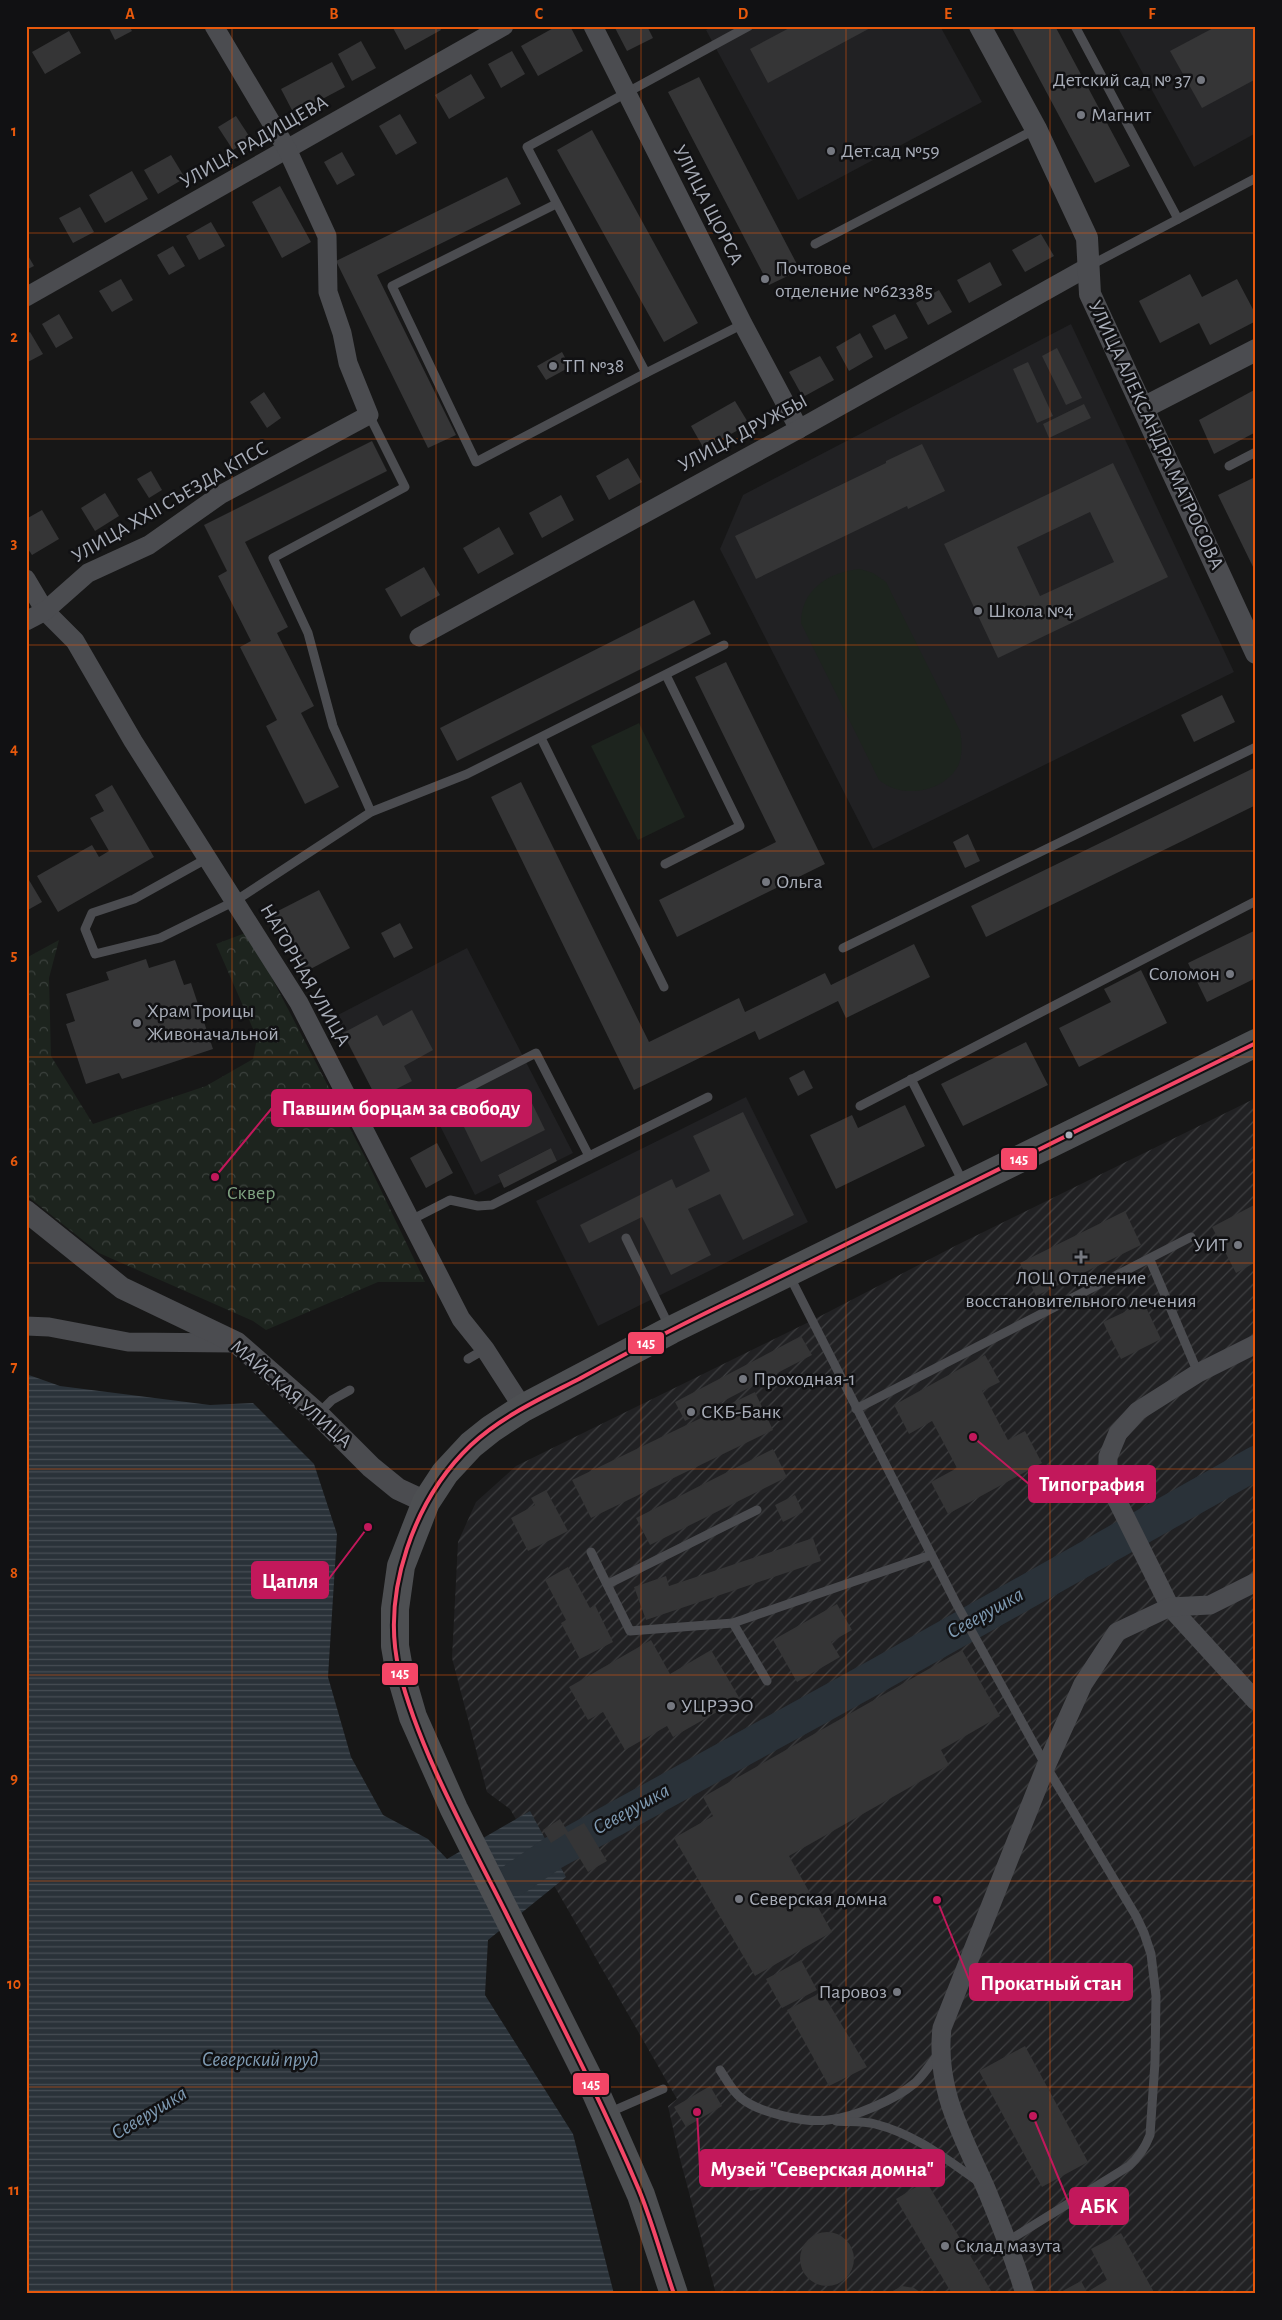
<svg xmlns="http://www.w3.org/2000/svg" width="1282" height="2320" font-family="'Alegreya Sans',sans-serif">
	<style>
		.built { fill: #212123 }
		.industrial { fill: url(#industrial-furrows) }
		.forest { fill: url(#forest-crowns) }
		.pitch { fill: #1d241e }
		.water { fill: url(#water-rules) }
		.lines { fill: none; stroke-linecap: round; stroke-linejoin: round }
		.river { stroke: #2a3239; stroke-width: 34 }
		.building { fill: #353536; fill-rule: evenodd }
		.service { stroke: #4b4c50; stroke-width: 9 }
		.minor { stroke: #4b4c50; stroke-width: 19 }
		.tertiary { stroke: #4b4c50; stroke-width: 22 }
		.primary { stroke: #4d4f52; stroke-width: 28 }
		.bus-1-casing { stroke: #111113; stroke-width: 8 }
		.bus-1 { stroke: #f34667; stroke-width: 4 }
		.grid { fill: none; stroke: #e8590c; stroke-width: 1; stroke-opacity: 0.55 }
		.poi-dot { fill: #757880; stroke: #111113; stroke-width: 2 }
		.bus-dot { fill: #a8adb8; stroke: #111113; stroke-width: 2 }
		.labels { text-anchor: middle; dominant-baseline: central; stroke-width: 5; stroke-linejoin: round; paint-order: stroke }
		.poi-label { font-size: 20px; fill: #a8adb8; stroke: #111113; text-anchor: start }
		.street-label { font-size: 20px; fill: #a8adb8; stroke: #111113 }
		.park-label { font-size: 20px; fill: #7fa381; stroke: #111113 }
		.water-label { font-size: 21px; font-style: italic; fill: #7f9bb3; stroke: #111113 }
		.leader { fill: none; stroke: #c2185b; stroke-width: 2 }
		.callout-dot { fill: #c2185b; stroke: #111113; stroke-width: 2 }
		.callout { fill: #c2185b; stroke: #c2185b; stroke-width: 2 }
		.callout-label { font-size: 21px; text-anchor: middle; font-weight: bold; fill: #fff }
		.line-badge { stroke: #111113; stroke-width: 2 }
		.badge-label { font-size: 14px; text-anchor: middle; font-weight: bold; fill: #fff }
		.neatline { fill: none; stroke: #e8590c; stroke-width: 2 }
		.grid-label { font-size: 16px; text-anchor: middle; font-weight: bold; fill: #e8590c }
	</style>
	<defs>
		<pattern id="industrial-furrows" width="10" height="10" patternUnits="userSpaceOnUse" patternTransform="scale(1.25)"><rect width="10" height="10" fill="#212123"/><path d="M-1 1l2-2M0 10L10 0M9 11l2-2" fill="none" stroke="#3e3f41"/></pattern>
		<pattern id="forest-crowns" width="20" height="18" patternUnits="userSpaceOnUse" patternTransform="scale(1.25)"><rect width="20" height="18" fill="#1d241e"/><path d="M2 6a3 3 0 1 1 6 0M12 15a3 3 0 1 1 6 0" fill="none" stroke="#3b413d"/></pattern>
		<pattern id="water-rules" width="6" height="5" patternUnits="userSpaceOnUse" patternTransform="scale(1.25)"><rect width="6" height="5" fill="#2a3239"/><path d="M0 2.5h6" fill="none" stroke="#464d54"/></pattern>
	</defs>
	<rect width="100%" height="100%" fill="#171717"/>
	<g class="built">
		<path d="M713,26H940L982,102L798,200L706,30Z"/>
		<path d="M1117,26H1256V133L1194,167Z"/>
		<path d="M1071,324L1234,672L873,849L720,549L743,495Z"/>
		<path d="M467,948L573,1153L557,1161L551,1148L498,1175L501,1182L475,1195L429,1104L390,1124L334,1017Z"/>
		<path d="M746,1097L808,1222L598,1326L536,1201Z"/>
	</g>
	<path class="industrial" d="M1256,1098V2294H716L679,2155L668,2106L677,2099L510,1809L487,1792L452,1658L458,1542L476,1502L516,1466L811,1321L957,1245Z"/>
	<path class="forest" d="M248,932L367,1161L425,1282H378L266,1330L253,1321L99,1253L26,1195V958L59,940L49,978L51,1056L93,1124L206,1086L253,1059L257,1038L216,944Z"/>
	<g class="pitch">
		<path d="M860,569L873,573L886,582L960,731C962,743 963,754 958,766C943,793 901,799 879,780L801,623C801,589 829,572 860,569Z"/>
		<path d="M639,723L685,817L638,840L591,746Z"/>
	</g>
	<path class="water" d="M26,1374L60,1386L210,1405L253,1403L314,1464L337,1534L328,1677L351,1757L383,1815L428,1839L447,1859L530,1811L566,1877L488,1940L485,1995L573,2134L614,2294H26Z"/>
	<g class="lines">
		<path class="river" d="M515,1879L553,1853L880,1674L1256,1463"/>
	</g>
	<g class="building">
		<path d="M108,26H129L132,31L115,40Z"/>
		<path d="M392,26H439L441,30L405,50Z"/>
		<path d="M557,26H570L583,51L538,76L521,46Z"/>
		<path d="M614,26H647L653,38L627,51Z"/>
		<path d="M793,26H874L768,83L750,49Z"/>
		<path d="M1011,26H1055L1130,166L1095,183Z"/>
		<path d="M1217,26H1256V79L1202,108L1170,51Z"/>
		<path d="M69,31L81,53L45,74L32,52Z"/>
		<path d="M361,41L376,68L352,81L338,54Z"/>
		<path d="M512,51L525,74L501,88L488,64Z"/>
		<path d="M332,62L345,87L294,114L281,89Z"/>
		<path d="M471,74L485,98L449,119L435,95Z"/>
		<path d="M699,77L800,270L769,285L668,92Z"/>
		<path d="M400,114L417,143L396,155L379,126Z"/>
		<path d="M236,116L251,139L233,150L218,127Z"/>
		<path d="M592,130L698,323L664,342L557,150Z"/>
		<path d="M342,152L355,175L337,185L324,162Z"/>
		<path d="M171,155L185,178L158,194L144,170Z"/>
		<path d="M132,171L148,199L105,223L89,195Z"/>
		<path d="M507,177L521,204L377,275L456,435L428,448L336,261Z"/>
		<path d="M280,186L311,242L282,258L252,202Z"/>
		<path d="M80,207L94,232L73,243L59,218Z"/>
		<path d="M211,222L225,246L199,260L186,236Z"/>
		<path d="M1041,234L1054,256L1025,272L1012,250Z"/>
		<path d="M173,246L185,266L169,275L157,255Z"/>
		<path d="M26,252L34,266L26,270Z"/>
		<path d="M990,262L1002,285L969,303L957,280Z"/>
		<path d="M1190,274L1202,297L1237,279L1256,315V321L1210,345L1199,323L1160,343L1139,301Z"/>
		<path d="M121,279L133,300L112,312L99,291Z"/>
		<path d="M939,290L952,312L928,325L916,303Z"/>
		<path d="M59,314L73,338L56,348L42,324Z"/>
		<path d="M895,314L908,338L885,350L872,326Z"/>
		<path d="M30,332L43,354L26,363V334Z"/>
		<path d="M860,333L873,357L849,371L836,347Z"/>
		<path d="M1057,348L1082,398L1066,405L1042,356Z"/>
		<path d="M562,352L570,367L546,380L537,366Z"/>
		<path d="M820,356L834,380L803,397L789,372Z"/>
		<path d="M1028,362L1053,416L1037,423L1013,369Z"/>
		<path d="M1256,389V432L1214,454L1199,420Z"/>
		<path d="M264,392L281,418L267,428L250,402Z"/>
		<path d="M735,401L749,424L704,449L691,426Z"/>
		<path d="M1084,404L1091,418L1049,438L1043,424Z"/>
		<path d="M372,441L387,471L245,542L288,627L277,633L314,706L301,713L339,787L305,804L266,726L277,720L240,647L251,641L218,576L227,571L204,525Z"/>
		<path d="M922,444L945,491L908,509L907,506L756,579L735,536L886,463V461Z"/>
		<path d="M628,458L642,482L609,500L596,476Z"/>
		<path d="M1113,463L1168,577L998,658L944,544ZM1090,512L1114,562L1040,596L1017,547Z"/>
		<path d="M151,471L162,490L149,498L137,479Z"/>
		<path d="M1253,478L1256,483V573L1218,495Z"/>
		<path d="M105,493L119,516L95,531L81,508Z"/>
		<path d="M561,495L574,520L542,538L529,513Z"/>
		<path d="M42,510L59,539L32,555L26,546V519Z"/>
		<path d="M499,527L514,554L478,574L463,548Z"/>
		<path d="M424,567L440,595L401,617L385,589Z"/>
		<path d="M694,600L711,634L457,761L440,728Z"/>
		<path d="M726,662L825,864L677,937L659,900L776,842L695,677Z"/>
		<path d="M1222,695L1235,722L1194,742L1181,715Z"/>
		<path d="M1256,767V805L986,937L971,906Z"/>
		<path d="M521,782L649,1042L739,998L745,1012L825,973L831,985L914,944L930,977L846,1018L838,1001L759,1040L755,1031L634,1090L491,797Z"/>
		<path d="M112,785L154,857L58,912L37,876L92,845L99,857L109,851L90,818L104,811L95,795Z"/>
		<path d="M968,834L980,861L965,868L953,842Z"/>
		<path d="M26,875L42,902L26,911Z"/>
		<path d="M319,890L350,948L303,973L272,914Z"/>
		<path d="M400,923L413,948L394,958L381,933Z"/>
		<path d="M1256,930V978L1207,1002L1188,963Z"/>
		<path d="M146,959L149,968L175,960L184,985L191,983L213,1049L122,1079L119,1073L86,1084L66,1024L75,1021L66,994L109,980L106,972Z"/>
		<path d="M1141,970L1167,1023L1079,1067L1059,1028L1111,1002L1104,989Z"/>
		<path d="M412,1010L433,1050L404,1066L412,1081L377,1099L343,1033L377,1015L383,1026Z"/>
		<path d="M1026,1042L1048,1085L963,1126L941,1084Z"/>
		<path d="M804,1070L813,1088L798,1096L789,1078Z"/>
		<path d="M528,1095L545,1130L481,1162L464,1127Z"/>
		<path d="M905,1105L925,1146L836,1189L810,1135L852,1115L858,1128Z"/>
		<path d="M743,1112L794,1215L743,1240L720,1194L688,1209L711,1255L671,1275L642,1217L589,1243L580,1225L672,1179L676,1188L710,1171L693,1136Z"/>
		<path d="M437,1143L453,1173L426,1188L410,1158Z"/>
		<path d="M551,1148L557,1161L504,1188L498,1175Z"/>
		<path d="M1256,1204V1262L1236,1273L1212,1227Z"/>
		<path d="M1125,1211L1141,1245L1036,1296L1020,1263Z"/>
		<path d="M1144,1303L1161,1339L1121,1359L1103,1322Z"/>
		<path d="M801,1336L812,1355L685,1421L675,1402Z"/>
		<path d="M985,1355L1000,1382L982,1391L1008,1440L1025,1431L1042,1463L948,1514L931,1482L957,1468L932,1421L909,1434L894,1405Z"/>
		<path d="M755,1392L773,1430L591,1518L572,1480Z"/>
		<path d="M773,1449L787,1477L650,1545L636,1518Z"/>
		<path d="M546,1490L568,1531L528,1551L511,1518L535,1505L531,1498Z"/>
		<path d="M795,1495L803,1512L783,1522L775,1505Z"/>
		<path d="M813,1538L821,1561L646,1620L634,1587L666,1576L669,1586Z"/>
		<path d="M568,1567L590,1608L595,1605L613,1642L580,1659L561,1623L566,1620L545,1580Z"/>
		<path d="M837,1604L852,1630L831,1642L840,1657L797,1682L773,1640Z"/>
		<path d="M651,1640L670,1674L711,1650L740,1699L673,1737L667,1726L625,1750L603,1712L588,1720L569,1687Z"/>
		<path d="M962,1650L1000,1716L941,1750L949,1765L789,1856L832,1932L755,1976L674,1838L713,1816L703,1797Z"/>
		<path d="M560,1819L568,1832L584,1823L607,1861L588,1872L565,1834L551,1843L543,1830Z"/>
		<path d="M801,1960L817,1990L782,2008L766,1979Z"/>
		<path d="M822,1992L867,2067L829,2086L787,2010Z"/>
		<path d="M1025,2046L1088,2162L1042,2187L979,2071Z"/>
		<path d="M710,2086L722,2106L686,2127L674,2107Z"/>
		<path d="M762,2167L767,2187L750,2191L745,2172Z"/>
		<path d="M926,2181L993,2294H952L896,2199Z"/>
		<circle cx="827" cy="2259" r="27"/>
		<path d="M1121,2233L1155,2294H1057L1081,2281L1087,2292L1107,2280L1091,2249Z"/>
		<path d="M902,2286L914,2288L923,2294H887Z"/>
	</g>
	<g class="lines">
		<g class="service">
			<path d="M1075,26L1178,219"/>
			<path d="M556,204L392,286L476,462L646,373"/>
			<path d="M815,244L1036,129"/>
			<path d="M1091,265L1256,178"/>
			<path d="M743,324L646,373L527,147L749,26"/>
			<path d="M369,415L405,487L273,558L308,633L333,726L371,812"/>
			<path d="M1229,466L1256,452"/>
			<path d="M541,738L664,987"/>
			<path d="M206,859L134,899L92,913L85,929L95,954L160,938L235,901L371,812L467,774L724,645"/>
			<path d="M665,864L740,826L666,675"/>
			<path d="M843,948L1256,747"/>
			<path d="M911,1079L964,1184"/>
			<path d="M860,1106L1256,901"/>
			<path d="M589,1156L708,1097"/>
			<path d="M411,1220L450,1200L478,1206L492,1205L589,1156L536,1053L442,1101"/>
			<path d="M626,1238L670,1328"/>
			<path d="M1150,1260L1198,1373"/>
			<path d="M789,1275L956,1603L1046,1766L1136,1916L1144,1933L1151,1954L1156,1996L1155,2062L1150,2135C1145,2148 1139,2157 1129,2166L1008,2241"/>
			<path d="M468,1359L485,1349"/>
			<path d="M856,1409L1191,1237"/>
			<path d="M319,1413L332,1400L350,1390"/>
			<path d="M591,1552L630,1631L733,1623L931,1555"/>
			<path d="M608,1584L757,1510"/>
			<path d="M733,1623L767,1681"/>
			<path d="M720,2070C726,2079 732,2091 741,2098C759,2113 805,2123 828,2120C854,2118 896,2099 915,2083C924,2075 931,2063 939,2053"/>
			<path d="M608,2113L663,2089"/>
			<path d="M836,2121C848,2122 863,2121 875,2124C915,2134 946,2159 979,2182"/>
		</g>
		<g class="minor">
			<path d="M593,26L743,324L799,429"/>
			<path d="M26,297L504,26"/>
			<path d="M26,579L45,611L75,641L133,741L299,1003L461,1319L485,1349L523,1408"/>
			<path d="M26,621L45,611L88,573L149,545L220,495L369,415L348,363L342,333L328,292L327,236L287,149L214,26"/>
			<path d="M419,637L799,429L1088,267"/>
			<path d="M26,1326L49,1327L128,1342L235,1343"/>
			<path d="M1256,1344L1198,1373L1138,1411L1118,1433L1108,1457V1482L1170,1607L1256,1701"/>
			<path d="M1025,2294C1014,2258 1001,2225 987,2191C963,2136 935,2090 942,2028L1046,1766L1083,1684L1117,1632L1170,1607L1210,1605L1256,1582"/>
		</g>
		<g class="tertiary">
			<path d="M980,26L1036,129L1087,238L1090,294L1256,653"/>
			<path d="M1143,408L1256,350"/>
			<path d="M26,1211L122,1288L237,1343L318,1414L371,1467L398,1489L426,1502"/>
		</g>
		<path class="primary" d="M674,2294L641,2195L596,2093L454,1809L413,1717L399,1669L395,1646V1609L401,1566L426,1502L445,1473L471,1445L491,1429L523,1408L671,1330L1256,1043"/>
		<defs>
			<path id="bus-1" d="M674,2294C662,2259 653,2224 639,2190C599,2095 551,2004 505,1911C468,1837 419,1751 399,1670C381,1593 414,1499 471,1445C502,1416 542,1398 579,1379C632,1350 686,1322 741,1296C912,1212 1084,1127 1256,1043"/>
		</defs>
		<use href="#bus-1" class="bus-1-casing"/>
		<use href="#bus-1" class="bus-1"/>
	</g>
	<path class="grid" d="M232,26V2294M436,26V2294M641,26V2294M846,26V2294M1050,26V2294M26,233H1256M26,439H1256M26,645H1256M26,851H1256M26,1057H1256M26,1263H1256M26,1469H1256M26,1675H1256M26,1881H1256M26,2087H1256"/>
	<g class="poi-dot">
		<circle cx="1201" cy="80" r="5"/>
		<circle cx="1081" cy="115" r="5"/>
		<circle cx="831" cy="151" r="5"/>
		<circle cx="765" cy="279" r="5"/>
		<circle cx="553" cy="366" r="5"/>
		<circle cx="978" cy="611" r="5"/>
		<circle cx="766" cy="882" r="5"/>
		<circle cx="1230" cy="974" r="5"/>
		<circle cx="137" cy="1023" r="5"/>
		<circle cx="1238" cy="1245" r="5"/>
		<path d="M1078.5 1249.5h5v5h5v5h-5v5h-5v-5h-5v-5h5z"/>
		<circle cx="743" cy="1379" r="5"/>
		<circle cx="691" cy="1412" r="5"/>
		<circle cx="671" cy="1706" r="5"/>
		<circle cx="739" cy="1899" r="5"/>
		<circle cx="897" cy="1992" r="5"/>
		<circle cx="945" cy="2246" r="5"/>
	</g>
	<circle class="bus-dot" cx="1069" cy="1135" r="4.5"/>
	<g class="labels">
		<g class="poi-label">
			<text x="1191" y="80" text-anchor="end">Детский сад № 37</text>
			<text x="1091" y="115">Магнит</text>
			<text x="841" y="151">Дет.сад №59</text>
			<text x="775" y="268">Почтовое<tspan x="775" dy="23">отделение №623385</tspan></text>
			<text x="563" y="366">ТП №38</text>
			<text x="988" y="611">Школа №4</text>
			<text x="776" y="882">Ольга</text>
			<text x="1220" y="974" text-anchor="end">Соломон</text>
			<text x="147" y="1011">Храм Троицы<tspan x="147" dy="23">Живоначальной</tspan></text>
			<text x="1228" y="1245" text-anchor="end">УИТ</text>
			<text x="1081" y="1278" text-anchor="middle">ЛОЦ Отделение<tspan x="1081" dy="23">восстановительного лечения</tspan></text>
			<text x="753" y="1379">Проходная-1</text>
			<text x="701" y="1412">СКБ-Банк</text>
			<text x="681" y="1706">УЦРЭЭО</text>
			<text x="749" y="1899">Северская домна</text>
			<text x="887" y="1992" text-anchor="end">Паровоз</text>
			<text x="955" y="2246">Склад мазута</text>
		</g>
		<g class="street-label">
			<text transform="translate(254 142) rotate(-30)">УЛИЦА РАДИЩЕВА</text>
			<text transform="translate(708 205) rotate(63)">УЛИЦА ЩОРСА</text>
			<text transform="translate(743 433) rotate(-28)">УЛИЦА ДРУЖБЫ</text>
			<text transform="translate(1156 435) rotate(65)">УЛИЦА АЛЕКСАНДРА МАТРОСОВА</text>
			<text transform="translate(170 502) rotate(-30)">УЛИЦА XXII СЪЕЗДА КПСС</text>
			<text transform="translate(305 975) rotate(60)">НАГОРНАЯ УЛИЦА</text>
			<text transform="translate(291 1394) rotate(41)">МАЙСКАЯ УЛИЦА</text>
		</g>
		<g class="park-label">
			<text x="251" y="1193">Сквер</text>
		</g>
		<g class="water-label">
			<text transform="translate(985 1613) rotate(-29)">Северушка</text>
			<text transform="translate(631 1809) rotate(-29)">Северушка</text>
			<text x="260" y="2059">Северский пруд</text>
			<text transform="translate(149 2113) rotate(-31)">Северушка</text>
		</g>
	</g>
	<path class="leader" d="M215 1177L272 1108M973 1437L1029 1484M368 1527L328 1580M937 1900L970 1982M697 2112L700 2168M1033 2116L1070 2206"/>
	<g class="callout-dot">
		<circle cx="215" cy="1177" r="5"/>
		<circle cx="973" cy="1437" r="5"/>
		<circle cx="368" cy="1527" r="5"/>
		<circle cx="937" cy="1900" r="5"/>
		<circle cx="697" cy="2112" r="5"/>
		<circle cx="1033" cy="2116" r="5"/>
	</g>
	<g class="callout">
		<rect x="272" y="1090" width="259" height="36" rx="5"/>
		<rect x="1029" y="1466" width="126" height="36" rx="5"/>
		<rect x="252" y="1562" width="76" height="36" rx="5"/>
		<rect x="970" y="1964" width="162" height="36" rx="5"/>
		<rect x="700" y="2150" width="244" height="36" rx="5"/>
		<rect x="1070" y="2188" width="58" height="36" rx="5"/>
	</g>
	<g class="callout-label">
		<text x="401" y="1115">Павшим борцам за свободу</text>
		<text x="1092" y="1491">Типография</text>
		<text x="290" y="1588">Цапля</text>
		<text x="1051" y="1990">Прокатный стан</text>
		<text x="822" y="2176">Музей "Северская домна"</text>
		<text x="1099" y="2213">АБК</text>
	</g>
	<g class="line-badge">
		<rect x="1000" y="1147" width="38" height="24" rx="5" fill="#f34667"/>
		<rect x="627" y="1331" width="38" height="24" rx="5" fill="#f34667"/>
		<rect x="381" y="1662" width="38" height="24" rx="5" fill="#f34667"/>
		<rect x="572" y="2072" width="38" height="24" rx="5" fill="#f34667"/>
	</g>
	<g class="badge-label">
		<text x="1019" y="1164">145</text>
		<text x="646" y="1348">145</text>
		<text x="400" y="1678">145</text>
		<text x="591" y="2089">145</text>
	</g>
	<rect width="1282" height="2320" fill="none" stroke="#111113" stroke-width="55"/>
	<rect x="28" y="28" width="1226" height="2264" class="neatline"/>
	<g class="grid-label">
		<text x="130" y="19">A</text>
		<text x="334" y="19">B</text>
		<text x="539" y="19">C</text>
		<text x="743" y="19">D</text>
		<text x="948" y="19">E</text>
		<text x="1152" y="19">F</text>
		<text x="14" y="136">1</text>
		<text x="14" y="342">2</text>
		<text x="14" y="548">3</text>
		<text x="14" y="754">4</text>
		<text x="14" y="960">5</text>
		<text x="14" y="1166">6</text>
		<text x="14" y="1372">7</text>
		<text x="14" y="1578">8</text>
		<text x="14" y="1783">9</text>
		<text x="14" y="1989">10</text>
		<text x="14" y="2195">11</text>
	</g>
</svg>
